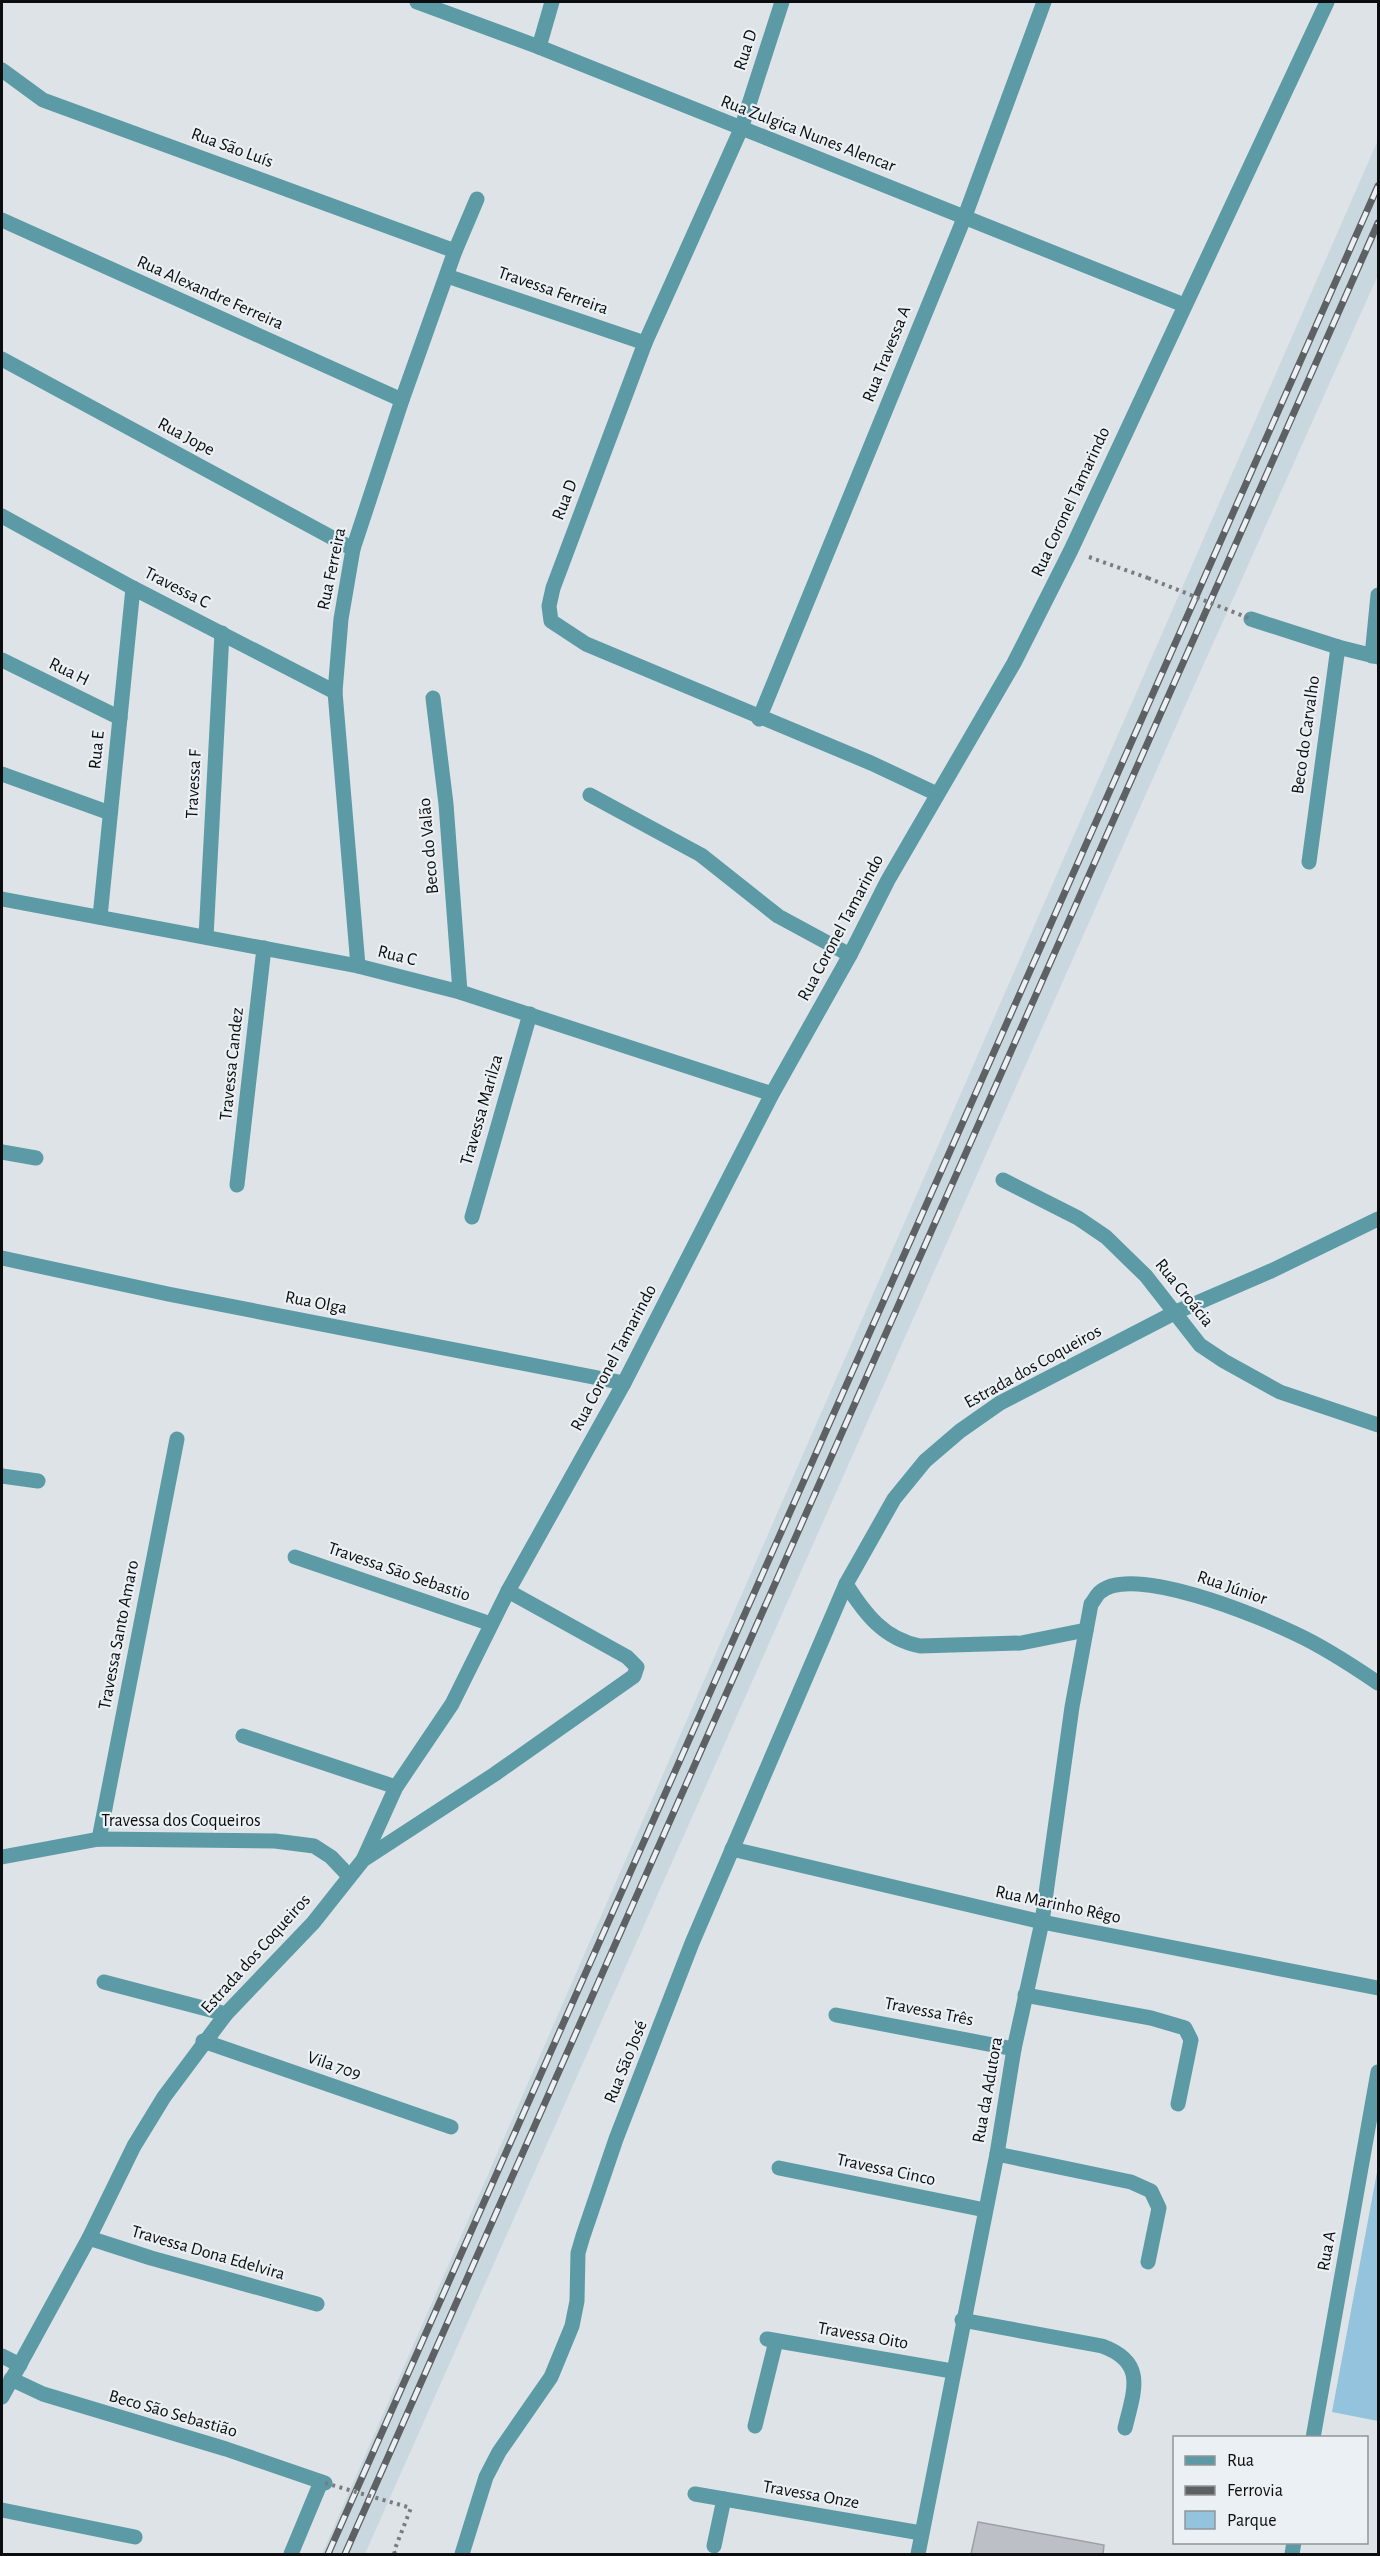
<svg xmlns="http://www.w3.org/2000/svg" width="1380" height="2556" font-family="'Alegreya Sans',sans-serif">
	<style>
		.built { fill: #c9d7df }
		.green { fill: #94c3dd }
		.building { fill: #bcc0c6; stroke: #9ca0a5; stroke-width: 1.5 }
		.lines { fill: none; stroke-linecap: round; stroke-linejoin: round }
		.path { stroke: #787c7f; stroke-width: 4; stroke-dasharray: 3 4.5; stroke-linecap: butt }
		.minor { stroke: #5c9ba5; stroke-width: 15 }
		.rail-casing { stroke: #5d6163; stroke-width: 7 }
		.rail { stroke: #eaf0f4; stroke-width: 4.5; stroke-dasharray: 14; stroke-linecap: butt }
		.path-bridge { stroke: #787c7f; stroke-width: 4; stroke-dasharray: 3 4.5; stroke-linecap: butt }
		.labels { text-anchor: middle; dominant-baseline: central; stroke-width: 4.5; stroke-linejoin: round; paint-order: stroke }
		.street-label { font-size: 18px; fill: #0b0d0e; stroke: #eaf0f4 }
	</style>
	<rect width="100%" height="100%" fill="#dde3e7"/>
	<path class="built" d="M1378,140V275L1185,706L365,2554H322Z"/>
	<path class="green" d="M1378,2167V2421L1332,2412Z"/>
	<path class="building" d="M978,2522L1104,2545L1103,2554H971Z"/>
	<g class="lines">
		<g class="path">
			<path d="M1089,557L1148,578"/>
			<path d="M395,2554L394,2551L411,2508"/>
		</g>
		<g class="minor">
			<path d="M417,2L539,47L1184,305"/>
			<path d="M782,2L741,129L645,343L553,588L549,606L551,621L586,644L871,763L937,794"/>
			<path d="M539,47L552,2"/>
			<path d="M2,70L43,100L455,251"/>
			<path d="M2,220L402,400"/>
			<path d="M447,276L645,343"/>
			<path d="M2,359L353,549"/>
			<path d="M2,516L133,588L335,692"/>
			<path d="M1251,619L1338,647"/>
			<path d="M1372,656L1378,595"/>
			<path d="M2,660L120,718"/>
			<path d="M433,698L446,804L460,992"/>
			<path d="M759,719L965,216L1044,2"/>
			<path d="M2,774L110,813"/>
			<path d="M590,795L701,855L778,916L850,955"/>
			<path d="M1309,862L1338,647L1378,657"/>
			<path d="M2,899L358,966L460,992L772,1094"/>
			<path d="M100,917L133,588"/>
			<path d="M206,937L222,633"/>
			<path d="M358,966L335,692L341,619L353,549L402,400L455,251L477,199"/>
			<path d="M2,1152L36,1158"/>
			<path d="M1003,1180L1078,1218L1106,1237L1146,1276L1200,1345L1224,1361L1280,1392L1378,1425"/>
			<path d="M237,1185L264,948"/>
			<path d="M472,1217L530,1014"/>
			<path d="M2,1258L168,1294L624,1383"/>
			<path d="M2,1476L38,1481"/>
			<path d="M295,1557L491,1624"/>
			<path d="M846,1584C865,1614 884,1639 920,1646L1021,1643L1086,1630"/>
			<path d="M243,1736L396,1787"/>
			<path d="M99,1839L177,1439"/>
			<path d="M732,1849L1042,1922L1378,1988"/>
			<path d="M2,1857L99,1839L275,1841L314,1846L331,1857L349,1876"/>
			<path d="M363,1860L396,1787L452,1704L508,1591L624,1383L772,1094L850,955L888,880L1014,663L1071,550L1327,2"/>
			<path d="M104,1982L226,2014"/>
			<path d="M1025,1995L1151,2018L1185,2028L1191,2040L1178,2104"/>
			<path d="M836,2015L1014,2049"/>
			<path d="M203,2041L451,2127"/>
			<path d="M997,2154L1131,2182L1151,2191L1159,2208L1148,2262"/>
			<path d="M779,2168L985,2210"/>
			<path d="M89,2238L151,2258L317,2304"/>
			<path d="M962,2320L1102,2346C1147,2362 1134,2391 1125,2428"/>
			<path d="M767,2339L952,2371"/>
			<path d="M2,2356L20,2365"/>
			<path d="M11,2379L43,2394L226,2449L325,2483"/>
			<path d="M2,2397L89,2238L134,2146L164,2097L226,2014L313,1923L363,1860L495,1774L634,1676L637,1667L627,1657L508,1591"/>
			<path d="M755,2426L776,2341"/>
			<path d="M1313,2438L1378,2072"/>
			<path d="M695,2494L921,2533"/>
			<path d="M2,2510L135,2537"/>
			<path d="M714,2546L724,2499"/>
			<path d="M291,2554L321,2482"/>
			<path d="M462,2554L486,2477L499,2452L551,2377L572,2326L577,2301L578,2253L583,2236L616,2139L692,1943L846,1584L894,1499L925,1461L960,1431L1000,1403L1176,1312L1271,1271L1378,1219"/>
			<path d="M918,2554L997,2154L1014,2049L1042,1922L1072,1707L1091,1604C1094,1601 1096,1596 1099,1593C1130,1562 1261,1617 1296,1634C1324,1647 1353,1666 1378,1683"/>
			<path d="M1292,2554L1294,2542"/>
		</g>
		<defs>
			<g id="rail">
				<path d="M328,2554L1378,186"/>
				<path d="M345,2554L1378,223"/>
			</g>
		</defs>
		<use href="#rail" class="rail-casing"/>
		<use href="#rail" class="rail"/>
		<g class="path-bridge">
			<path d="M1148,578L1251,619"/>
			<path d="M325,2483L411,2508"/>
		</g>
	</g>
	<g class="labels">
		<g class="street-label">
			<text transform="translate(746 50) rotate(-72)">Rua D</text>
			<text transform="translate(808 134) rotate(21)">Rua Zulgica Nunes Alencar</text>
			<text transform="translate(232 148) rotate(20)">Rua São Luís</text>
			<text transform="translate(553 291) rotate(19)">Travessa Ferreira</text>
			<text transform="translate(210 293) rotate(24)">Rua Alexandre Ferreira</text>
			<text transform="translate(887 354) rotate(-68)">Rua Travessa A</text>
			<text transform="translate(186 437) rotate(28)">Rua Jope</text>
			<text transform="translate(565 500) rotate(-69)">Rua D</text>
			<text transform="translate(1071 502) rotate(-65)">Rua Coronel Tamarindo</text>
			<text transform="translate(332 569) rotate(-78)">Rua Ferreira</text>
			<text transform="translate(177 588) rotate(27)">Travessa C</text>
			<text transform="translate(69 672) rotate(26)">Rua H</text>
			<text transform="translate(1306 735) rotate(-82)">Beco do Carvalho</text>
			<text transform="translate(97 750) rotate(-84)">Rua E</text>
			<text transform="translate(194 784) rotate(-87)">Travessa F</text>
			<text transform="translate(429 846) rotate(-95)">Beco do Valão</text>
			<text transform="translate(841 928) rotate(-62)">Rua Coronel Tamarindo</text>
			<text transform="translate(397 956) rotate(14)">Rua C</text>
			<text transform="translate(232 1064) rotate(-84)">Travessa Candez</text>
			<text transform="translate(482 1110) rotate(-74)">Travessa Marilza</text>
			<text transform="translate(1184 1293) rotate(51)">Rua Croácia</text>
			<text transform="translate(316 1303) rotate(11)">Rua Olga</text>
			<text transform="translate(614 1358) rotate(-62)">Rua Coronel Tamarindo</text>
			<text transform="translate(1033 1367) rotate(-29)">Estrada dos Coqueiros</text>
			<text transform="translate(399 1572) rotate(19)">Travessa Sāo Sebastio</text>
			<text transform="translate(1232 1588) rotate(19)">Rua Júnior</text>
			<text transform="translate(119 1635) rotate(-79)">Travessa Santo Amaro</text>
			<text x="181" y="1821">Travessa dos Coqueiros</text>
			<text transform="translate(1058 1905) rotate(12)">Rua Marinho Rêgo</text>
			<text transform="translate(256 1954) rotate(-48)">Estrada dos Coqueiros</text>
			<text transform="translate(929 2012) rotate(11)">Travessa Três</text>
			<text transform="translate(626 2062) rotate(-68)">Rua São José</text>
			<text transform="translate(334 2066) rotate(19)">Vila 709</text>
			<text transform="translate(988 2090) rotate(-80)">Rua da Adutora</text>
			<text transform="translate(886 2170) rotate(12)">Travessa Cinco</text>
			<text transform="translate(1327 2251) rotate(-80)">Rua A</text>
			<text transform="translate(208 2253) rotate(16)">Travessa Dona Edelvira</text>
			<text transform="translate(863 2336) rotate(10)">Travessa Oito</text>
			<text transform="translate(173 2414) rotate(16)">Beco São Sebastião</text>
			<text transform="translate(811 2495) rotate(10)">Travessa Onze</text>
		</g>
	</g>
	<rect width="1380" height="2556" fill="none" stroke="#0b0d0e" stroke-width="6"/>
	<rect x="1173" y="2436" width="195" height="108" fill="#eaf0f4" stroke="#919598" stroke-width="1.5"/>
	<rect x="1185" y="2456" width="30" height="9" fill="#5c9ba5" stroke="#919598" stroke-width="1.5"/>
	<text x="1227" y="2466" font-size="18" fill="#0b0d0e">Rua</text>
	<rect x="1185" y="2486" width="30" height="9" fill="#5d6163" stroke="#919598" stroke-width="1.5"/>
	<text x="1227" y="2496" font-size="18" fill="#0b0d0e">Ferrovia</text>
	<rect x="1185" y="2511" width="30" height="18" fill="#94c3dd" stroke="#919598" stroke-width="1.5"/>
	<text x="1227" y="2526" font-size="18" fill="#0b0d0e">Parque</text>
</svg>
